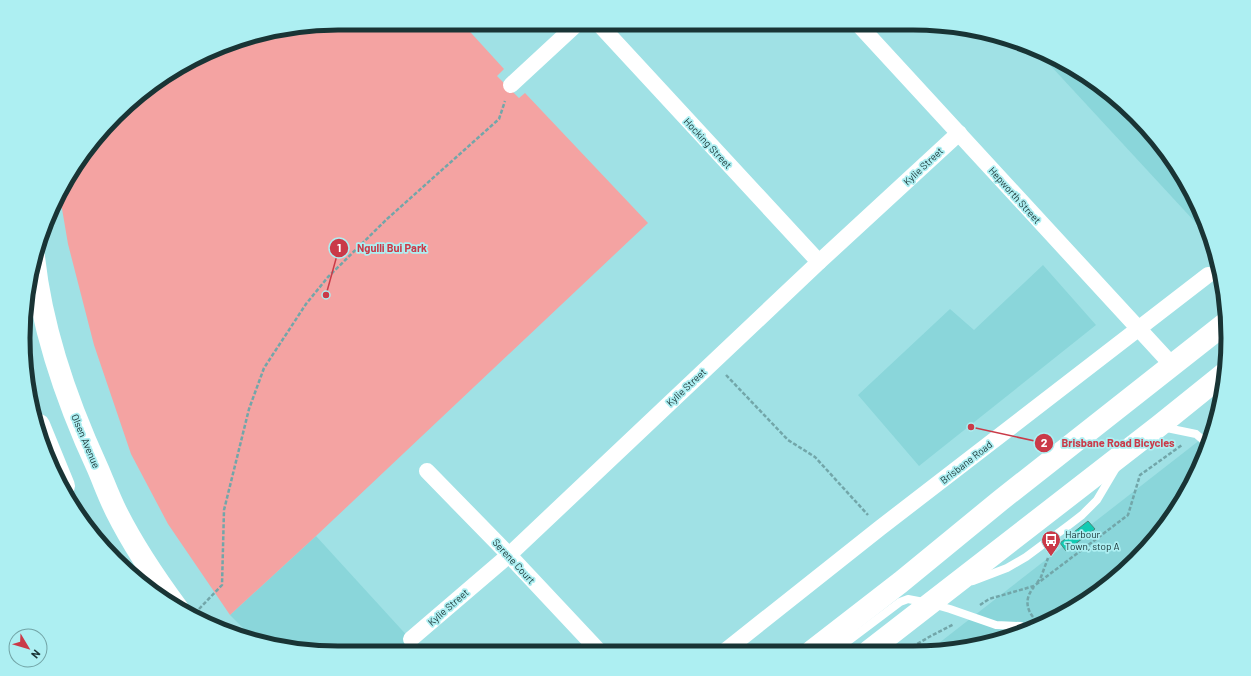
<svg xmlns="http://www.w3.org/2000/svg" width="1251" height="676" font-family="Barlow,sans-serif">
	<style>
		.built { fill: #8ad6da }
		.green { fill: #f4a3a2 }
		.building { fill: #11cbb3; stroke: #49857a }
		.lines { fill: none; stroke-linecap: round; stroke-linejoin: round }
		.path { stroke: #72a6a9; stroke-width: 2.5; stroke-dasharray: 4 2; stroke-linecap: butt }
		.lane { stroke: #fff; stroke-width: 8 }
		.street { stroke: #fff; stroke-width: 16 }
		.primary { stroke: #fff; stroke-width: 22 }
		.highway { stroke: #fff; stroke-width: 22 }
		.labels { text-anchor: middle; dominant-baseline: central; stroke-width: 3.5; stroke-linejoin: round; paint-order: stroke }
		.street-label { font-size: 10px; fill: #193435; stroke: #adeff2 }
		.poi-label { font-size: 10px; fill: #193435; stroke: #adeff2; text-anchor: start }
		.rim { fill: none; stroke: #193435; stroke-width: 5 }
		.leader { fill: none; stroke: #ca3a48; stroke-width: 1.5 }
		.callout-dot { fill: #ca3a48; stroke: #adeff2; stroke-width: 1.5 }
		.mark-label { font-size: 12px; text-anchor: middle; font-weight: bold; fill: #fff }
		.callout-label { font-size: 11px; text-anchor: middle; font-weight: bold; fill: #ca3a48; stroke: #adeff2; stroke-width: 3.5; stroke-linejoin: round; paint-order: stroke }
	</style>
	<rect width="100%" height="100%" fill="#a0e1e5"/>
	<g class="built">
		<path d="M1037,51L1070,65L1121,101L1163,146L1195,198L1203,218L1196,223Z"/>
		<path d="M1043,265L1096,325L919,466L858,395L950,309L974,330Z"/>
		<path d="M1214,429L1211,439L1186,495L1150,546L1088,600L1014,636L954,650H930Z"/>
		<path d="M316,536L422,652H318L258,643L230,615Z"/>
	</g>
	<path class="green" d="M338,23H462L504,69L497,76L519,98L525,93L648,223L316,536L230,615L168,524L131,454L94,345L68,244L60,197L76,163L146,88L237,40Z"/>
	<path class="building" d="M1088,521L1095,529L1066,551L1060,543Z"/>
	<g class="lines">
		<g class="path">
			<path d="M726,375L788,440L815,457L868,515"/>
			<path d="M1207,426L1216,419"/>
			<path d="M1037,583L1041,577L1048,558"/>
			<path d="M980,605L989,599L1034,586L1128,515L1140,475L1182,445"/>
			<path d="M199,609L222,585L224,510L249,409L264,368L306,304L328,277L387,219L499,119L505,101"/>
			<path d="M1033,617C1025,607 1026,596 1034,587"/>
			<path d="M907,650L929,637L954,624"/>
		</g>
		<g class="lane">
			<path d="M1162,427L1196,434L1209,445"/>
			<path d="M973,581L1007,568L1026,557L1069,525L1082,515L1097,500L1116,468"/>
			<path d="M1082,603L1108,582"/>
			<path d="M835,651L900,602L908,599L929,603L950,609L996,625L1021,626L1025,631"/>
		</g>
		<g class="street">
			<path d="M598,23L819,262"/>
			<path d="M858,24L1173,366"/>
			<path d="M511,85L578,23"/>
			<path d="M427,471L509,555L599,651"/>
			<path d="M411,639L509,555L819,262L959,133"/>
			<path d="M725,651L880,528L1208,275"/>
		</g>
		<g class="primary">
			<path d="M34,257C42,331 67,402 98,469C104,483 109,497 116,511C133,545 155,578 178,609"/>
			<path d="M39,425L64,486"/>
		</g>
		<g class="highway">
			<path d="M812,651L901,582L1001,500L1227,322"/>
			<path d="M869,651L1159,426L1226,372"/>
		</g>
	</g>
	<defs>
		<symbol id="bus-pin" viewBox="-11 -11 22 30"><path d="M0 17L-7.5 6A9.5 9.5 0 1 1 7.5 6Z" fill="#ca3a48" stroke="#adeff2"/><path d="M-5-6H5V4H4V6H2V4H-2V6H-4V4H-5ZM-3.5-4V0h7V-4ZM-3.5 1.2v1.5H-2V1.2ZM2 1.2v1.5H3.5V1.2Z" fill="#fff"/></symbol>
	</defs>
	<g fill-rule="evenodd">
		<use href="#bus-pin" x="1040" y="529" width="22" height="30"/>
	</g>
	<g class="labels">
		<g class="street-label">
			<text transform="translate(708 143) rotate(47)">Hocking Street</text>
			<text transform="translate(923 166) rotate(-43)">Kylie Street</text>
			<text transform="translate(1015 195) rotate(48)">Hepworth Street</text>
			<text transform="translate(686 387) rotate(-43)">Kylie Street</text>
			<text transform="translate(86 441) rotate(67)">Olsen Avenue</text>
			<text transform="translate(966 462) rotate(-38)">Brisbane Road</text>
			<text transform="translate(514 561) rotate(47)">Serene Court</text>
			<text transform="translate(448 607) rotate(-41)">Kylie Street</text>
		</g>
		<g class="poi-label">
			<text x="1065" y="534">Harbour<tspan x="1065" dy="12">Town, stop A</tspan></text>
		</g>
	</g>
	<path d="M0 0H1251V676H0ZM338 30H913A308 308 0 0 1 1221 338V338A308 308 0 0 1 913 646H338A308 308 0 0 1 30 338V338A308 308 0 0 1 338 30Z" fill="#adeff2" fill-rule="evenodd"/>
	<path class="rim" d="M338 30H913A308 308 0 0 1 1221 338V338A308 308 0 0 1 913 646H338A308 308 0 0 1 30 338V338A308 308 0 0 1 338 30Z"/>
	<path class="leader" d="M326 295L339 248M971 427L1044 443"/>
	<g class="callout-dot">
		<circle cx="326" cy="295" r="4"/>
		<circle cx="971" cy="427" r="4"/>
		<circle cx="339" cy="248" r="10"/>
		<circle cx="1044" cy="443" r="10"/>
	</g>
	<g class="mark-label">
		<text x="339" y="252">1</text>
		<text x="1044" y="447">2</text>
	</g>
	<g class="callout-label">
		<text x="392" y="252">Ngulli Bui Park</text>
		<text x="1118" y="447">Brisbane Road Bicycles</text>
	</g>
	<g transform="translate(28 648) rotate(128)"><circle r="19" fill="#adeff2" stroke="#72a4a6"/>
	<path d="M0-3L7 15L0 10L-7 15Z" fill="#ca3a48"/>
	<text y="-6" font-size="11" font-weight="bold" text-anchor="middle" fill="#193435">N</text>
	</g>
</svg>
